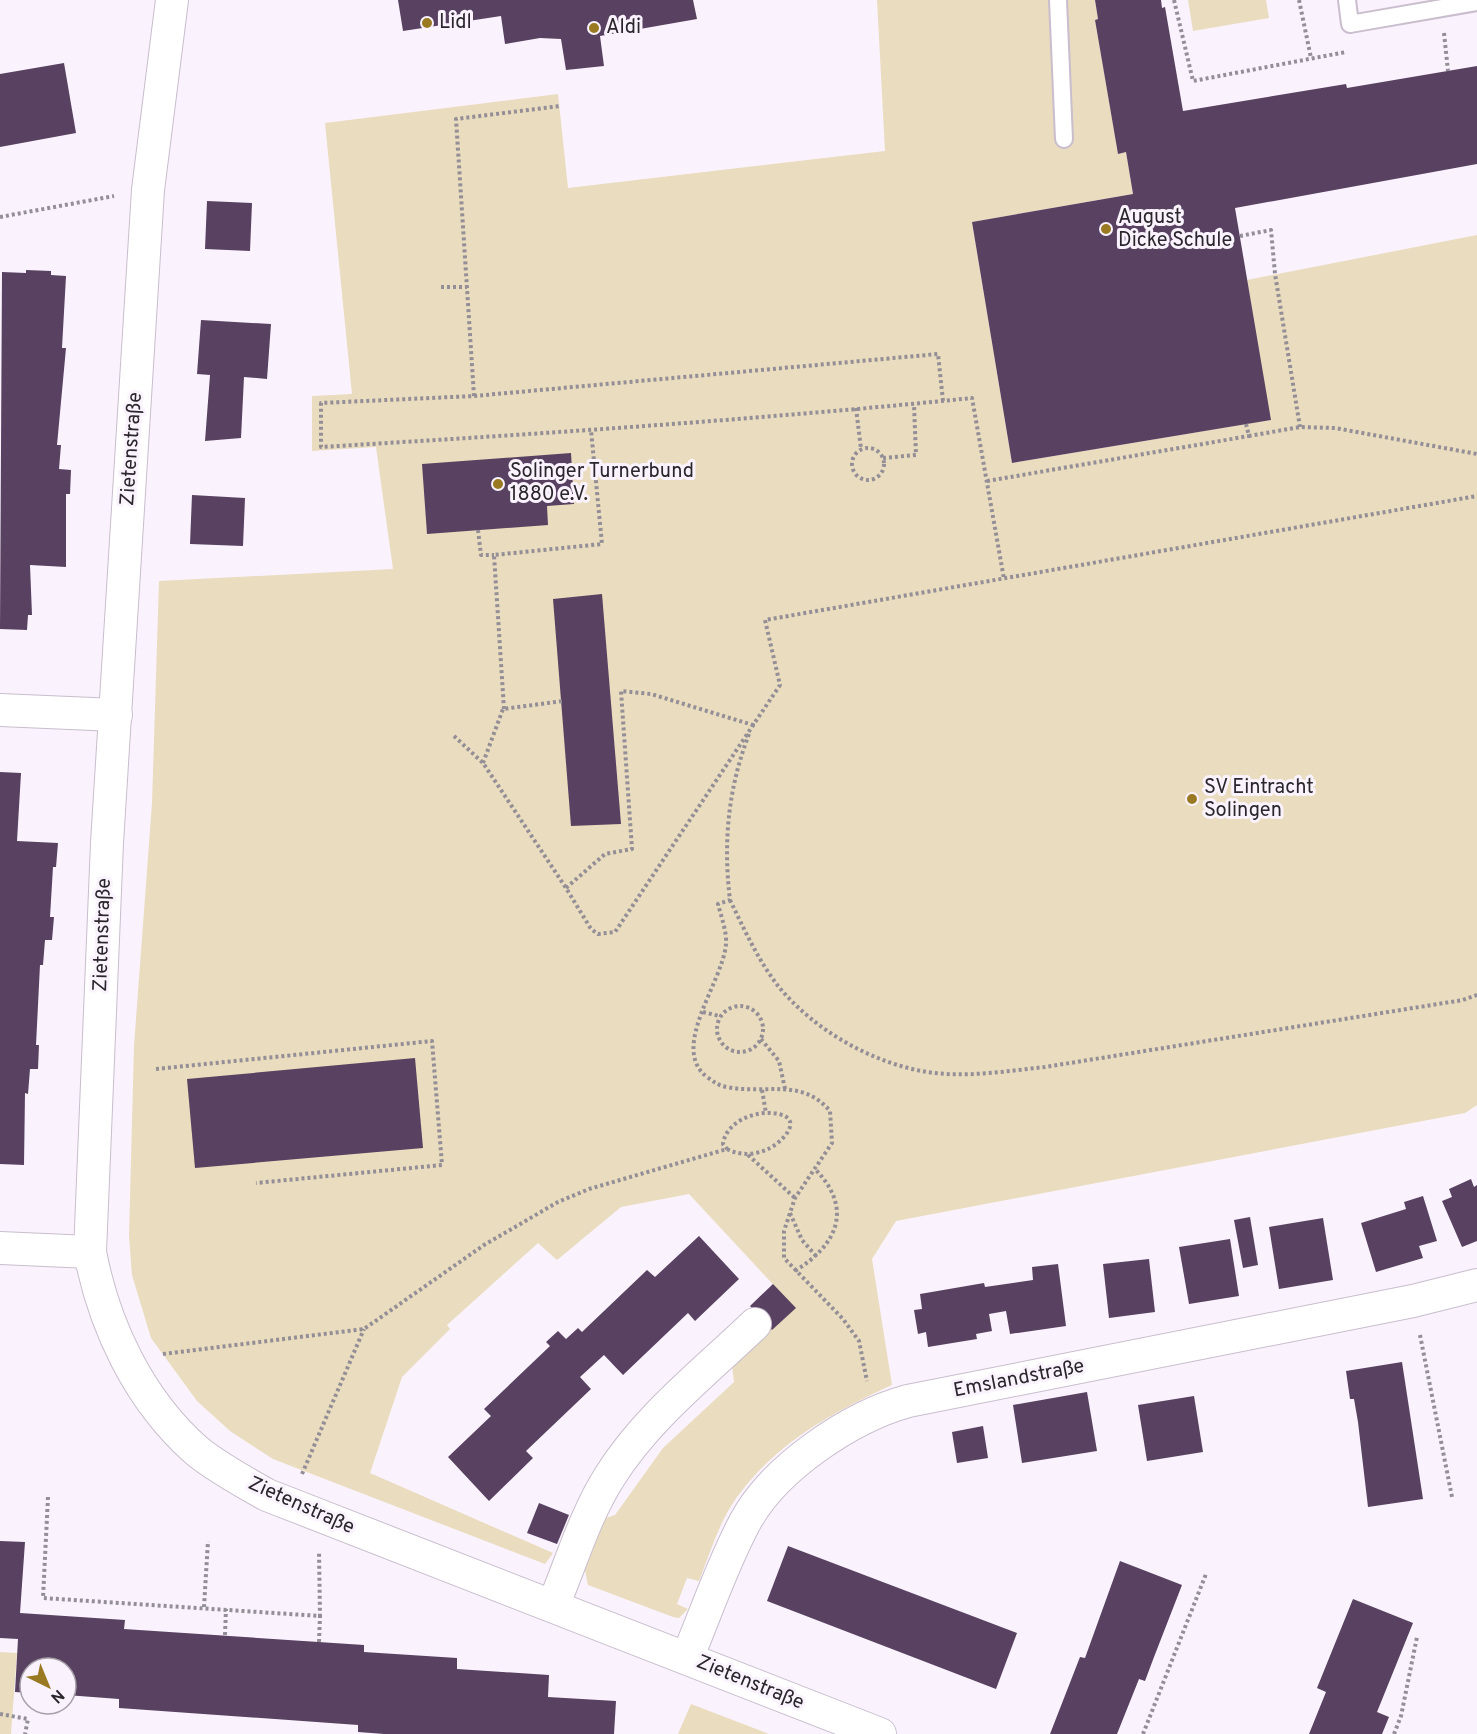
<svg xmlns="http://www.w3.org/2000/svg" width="1477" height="1734" font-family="Overpass,sans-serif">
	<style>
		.green { fill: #eadcbe }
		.building { fill: #584161 }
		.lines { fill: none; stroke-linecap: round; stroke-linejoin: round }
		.service-casing { stroke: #c9bdce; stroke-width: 20 }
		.minor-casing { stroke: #c9bdce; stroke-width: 34 }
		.path { stroke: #948f97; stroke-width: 4; stroke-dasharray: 3 3; stroke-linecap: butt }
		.service { stroke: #fff; stroke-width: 16 }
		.minor { stroke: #fff; stroke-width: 32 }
		.poi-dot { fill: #9a7923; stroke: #faf3fd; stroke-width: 2 }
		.labels { text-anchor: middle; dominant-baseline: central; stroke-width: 6; stroke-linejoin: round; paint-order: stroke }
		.poi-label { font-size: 20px; fill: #2a262c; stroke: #faf3fd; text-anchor: start }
		.street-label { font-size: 20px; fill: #2a262c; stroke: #faf3fd }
	</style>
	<rect width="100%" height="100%" fill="#faf3fd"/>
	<g class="green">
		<path d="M877,0H1095L1098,19L1095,20L1118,153L1126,152L1133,194L972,222L1012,463L1270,420L1247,280L1477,235V1105L1465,1113L896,1221L872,1259L892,1385C833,1412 776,1443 737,1497C719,1522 710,1553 699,1581L687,1578L677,1604L688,1609L679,1618L673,1617L588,1585L584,1566L602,1519L615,1515L663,1448L734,1382L732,1365L795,1308L689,1194L621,1207L557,1260L538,1243L447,1325L450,1329L402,1377L370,1473L553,1553L545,1564L273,1459L230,1431L197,1401L151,1338L132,1275L129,1236L134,1046L152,803L159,581L393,569L376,447L312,451V396L352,394L325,123L558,94L568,188L885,151Z"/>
		<path d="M1188,0H1266L1269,18L1193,31Z"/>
		<path d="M0,1652L17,1653L11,1734H0Z"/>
		<path d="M691,1704L769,1734H678Z"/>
	</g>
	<g class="building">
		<path d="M398,0H693L697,19L600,36L604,66L566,70L561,39L540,38L505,44L501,16L403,31Z"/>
		<path d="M1095,0H1161L1162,8L1165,7L1183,111L1346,84L1347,88L1477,66V164L1235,208L1271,420L1012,463L972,222L1133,194L1126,152L1118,154L1095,20L1098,19Z"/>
		<path d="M64,63L76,133L0,147V74Z"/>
		<path d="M207,201L252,203L250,251L205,249Z"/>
		<path d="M26,270L51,271V275L66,276L62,348H66L57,445H61L59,469L71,470L70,494H66V567L30,565L32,615H28L27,630L0,629L2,272L26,273Z"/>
		<path d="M201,320L271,324L267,379L244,377L241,438L205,441L210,375L197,374Z"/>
		<path d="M571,453L574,504L547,506L548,525L427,534L422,464Z"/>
		<path d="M192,495L245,498L243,546L190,544Z"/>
		<path d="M602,594L621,824L571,826L553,599Z"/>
		<path d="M0,772L21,773L17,841L58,843L56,867H53L50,917H54L52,940H45L43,965H40L36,1045H39L38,1069H30L28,1094L25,1093L24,1165L0,1164Z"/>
		<path d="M415,1058L423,1148L195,1168L187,1079Z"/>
		<path d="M1471,1179L1474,1187L1477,1185V1241L1462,1247L1442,1201L1452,1197L1449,1189Z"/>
		<path d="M1423,1196L1437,1241L1419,1246L1423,1258L1376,1272L1361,1223L1406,1209L1404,1202Z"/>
		<path d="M1250,1217L1258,1265L1243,1268L1234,1220Z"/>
		<path d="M1323,1218L1333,1280L1279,1289L1269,1227Z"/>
		<path d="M699,1236L739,1279L695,1321L688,1313L623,1375L604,1355L580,1377L591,1389L526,1451L533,1458L489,1501L448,1457L491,1416L484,1409L550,1346L546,1342L558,1331L566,1339L578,1328L582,1332L647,1270L655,1277Z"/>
		<path d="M1230,1239L1239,1296L1189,1304L1179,1247Z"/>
		<path d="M1149,1259L1155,1312L1109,1318L1103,1264Z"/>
		<path d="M1058,1264L1066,1326L1010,1334L1006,1311L989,1314L992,1331L976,1334L977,1339L928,1347L926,1332L918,1334L914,1310L922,1309L920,1294L984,1283L985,1287L1033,1280L1032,1267Z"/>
		<path d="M773,1284L796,1308L772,1330L750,1306Z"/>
		<path d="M1402,1362L1423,1499L1368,1507L1358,1422L1354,1399H1350L1346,1371Z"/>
		<path d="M1087,1392L1097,1451L1022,1463L1013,1405Z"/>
		<path d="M1194,1396L1203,1452L1147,1461L1138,1405Z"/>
		<path d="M983,1426L988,1458L957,1463L952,1432Z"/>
		<path d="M539,1503L569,1515L557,1544L527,1533Z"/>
		<path d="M0,1541L25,1542L20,1613L125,1620L124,1629L364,1645V1652L457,1658V1669L549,1675L548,1697L616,1701L614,1734H384L358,1732V1725L119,1708V1699L66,1695V1668H30V1693L15,1692L18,1639L0,1638Z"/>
		<path d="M788,1546L1017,1633L996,1689L767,1601Z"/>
		<path d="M1120,1561L1182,1585L1154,1657L1145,1681L1139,1679L1117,1734H1050L1080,1657L1085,1658Z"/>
		<path d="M1353,1599L1413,1623L1377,1712L1389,1717L1382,1734H1309L1326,1692L1317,1688Z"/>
	</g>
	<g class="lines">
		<defs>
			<g id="service">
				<path d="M1058,0L1064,139"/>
				<path d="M1347,0L1350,24L1477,2"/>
			</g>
			<g id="minor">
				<path d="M172,0L148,190L107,843L90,1252C104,1326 139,1400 197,1451C218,1468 244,1482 267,1495L880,1734"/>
				<path d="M0,710L116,715"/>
				<path d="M0,1248L90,1252"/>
				<path d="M553,1606C571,1563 585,1515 610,1476C647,1417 705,1372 755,1324"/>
				<path d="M687,1658C706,1613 722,1565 745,1522C774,1468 850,1417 908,1401L1413,1301L1477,1285"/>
			</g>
		</defs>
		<use href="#service" class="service-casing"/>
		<use href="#minor" class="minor-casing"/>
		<g class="path">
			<path d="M1174,0L1193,81L1346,52"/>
			<path d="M1299,0L1311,58"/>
			<path d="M1444,33L1448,71"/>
			<path d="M0,217L114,196"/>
			<path d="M1240,236L1271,230L1275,274L1300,427"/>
			<path d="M441,287H467"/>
			<path d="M474,396L456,119L560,106"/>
			<path d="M943,401L938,354L474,396L321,403V447C538,434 755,420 972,398L1004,579"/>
			<path d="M856,408L861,449"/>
			<path d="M1246,424L1249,436L1300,427L1335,428L1477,454"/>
			<circle cx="868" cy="464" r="16"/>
			<path d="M883,458L916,455L914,405"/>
			<path d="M987,481L1249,436"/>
			<path d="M478,530L481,555H494"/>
			<path d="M504,709L494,555L602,544L591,430"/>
			<path d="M749,734C728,789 723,842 730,900L718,904C721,916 727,932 726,944C723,982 669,1048 707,1077C714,1082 719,1086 727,1087C766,1095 801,1077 830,1111L832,1143L795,1198L784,1231V1258L843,1319L859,1341L867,1381"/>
			<path d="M454,736L483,763L566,888L591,929L598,934L615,932L780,685L765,620L1477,496"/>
			<path d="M483,763L503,709L563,701"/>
			<path d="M566,888L605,854L632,849L621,691L651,694L753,725L752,727"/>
			<path d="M730,900C744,929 759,962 779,987C814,1030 872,1063 927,1072C966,1078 1007,1071 1045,1067L1463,1000L1477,995"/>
			<circle cx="740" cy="1029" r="23"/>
			<path d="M703,1012L719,1016"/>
			<path d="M761,1039L779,1061L785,1089"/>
			<path d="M156,1069L432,1041L442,1165L256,1183"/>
			<path d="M762,1090L766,1113"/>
			<path d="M748,1155L795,1198"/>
			<path d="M790,1213L802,1240L817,1257"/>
			<path d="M795,1271C837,1245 854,1209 815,1169"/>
			<path d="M1420,1335L1452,1497"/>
			<path d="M163,1354L364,1329L484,1245L558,1202L589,1189L727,1149C740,1156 755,1155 768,1149C780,1144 805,1120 779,1114C757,1109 726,1121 723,1144L727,1149"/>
			<path d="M302,1474L364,1329"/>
			<path d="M48,1497L43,1598L320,1616L319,1552"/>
			<path d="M204,1607L208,1541"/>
			<path d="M225,1635L226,1609"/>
			<path d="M319,1642L320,1616"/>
			<path d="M0,1714L28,1719L25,1734"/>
			<path d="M1143,1734L1206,1574"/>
			<path d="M1394,1734L1401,1716L1417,1637"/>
		</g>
		<use href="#service" class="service"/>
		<use href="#minor" class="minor"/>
	</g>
	<g class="poi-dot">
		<circle cx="427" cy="23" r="6"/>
		<circle cx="594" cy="28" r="6"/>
		<circle cx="1106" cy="229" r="6"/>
		<circle cx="498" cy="484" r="6"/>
		<circle cx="1192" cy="799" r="6"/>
	</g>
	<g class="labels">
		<g class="poi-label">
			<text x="439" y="23">Lidl</text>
			<text x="606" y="28">Aldi</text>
			<text x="1118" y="218">August<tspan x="1118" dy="23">Dicke Schule</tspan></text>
			<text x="510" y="472">Solinger Turnerbund<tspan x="510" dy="23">1880 e.V.</tspan></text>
			<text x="1204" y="788">SV Eintracht<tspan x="1204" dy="23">Solingen</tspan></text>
		</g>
		<g class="street-label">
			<text transform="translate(132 449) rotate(-86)">Zietenstraße</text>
			<text transform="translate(103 935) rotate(-88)">Zietenstraße</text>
			<text transform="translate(1019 1379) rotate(-11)">Emslandstraße</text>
			<text transform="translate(301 1506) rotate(24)">Zietenstraße</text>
			<text transform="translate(750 1683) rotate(22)">Zietenstraße</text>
		</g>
	</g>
	<g transform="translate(48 1686) rotate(137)"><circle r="28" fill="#faf3fd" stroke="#a7a1a9" stroke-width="1.5"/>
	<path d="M0-4.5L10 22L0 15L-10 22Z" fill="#9a7923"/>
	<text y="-9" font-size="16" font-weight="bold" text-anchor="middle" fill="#2a262c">N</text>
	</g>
</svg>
